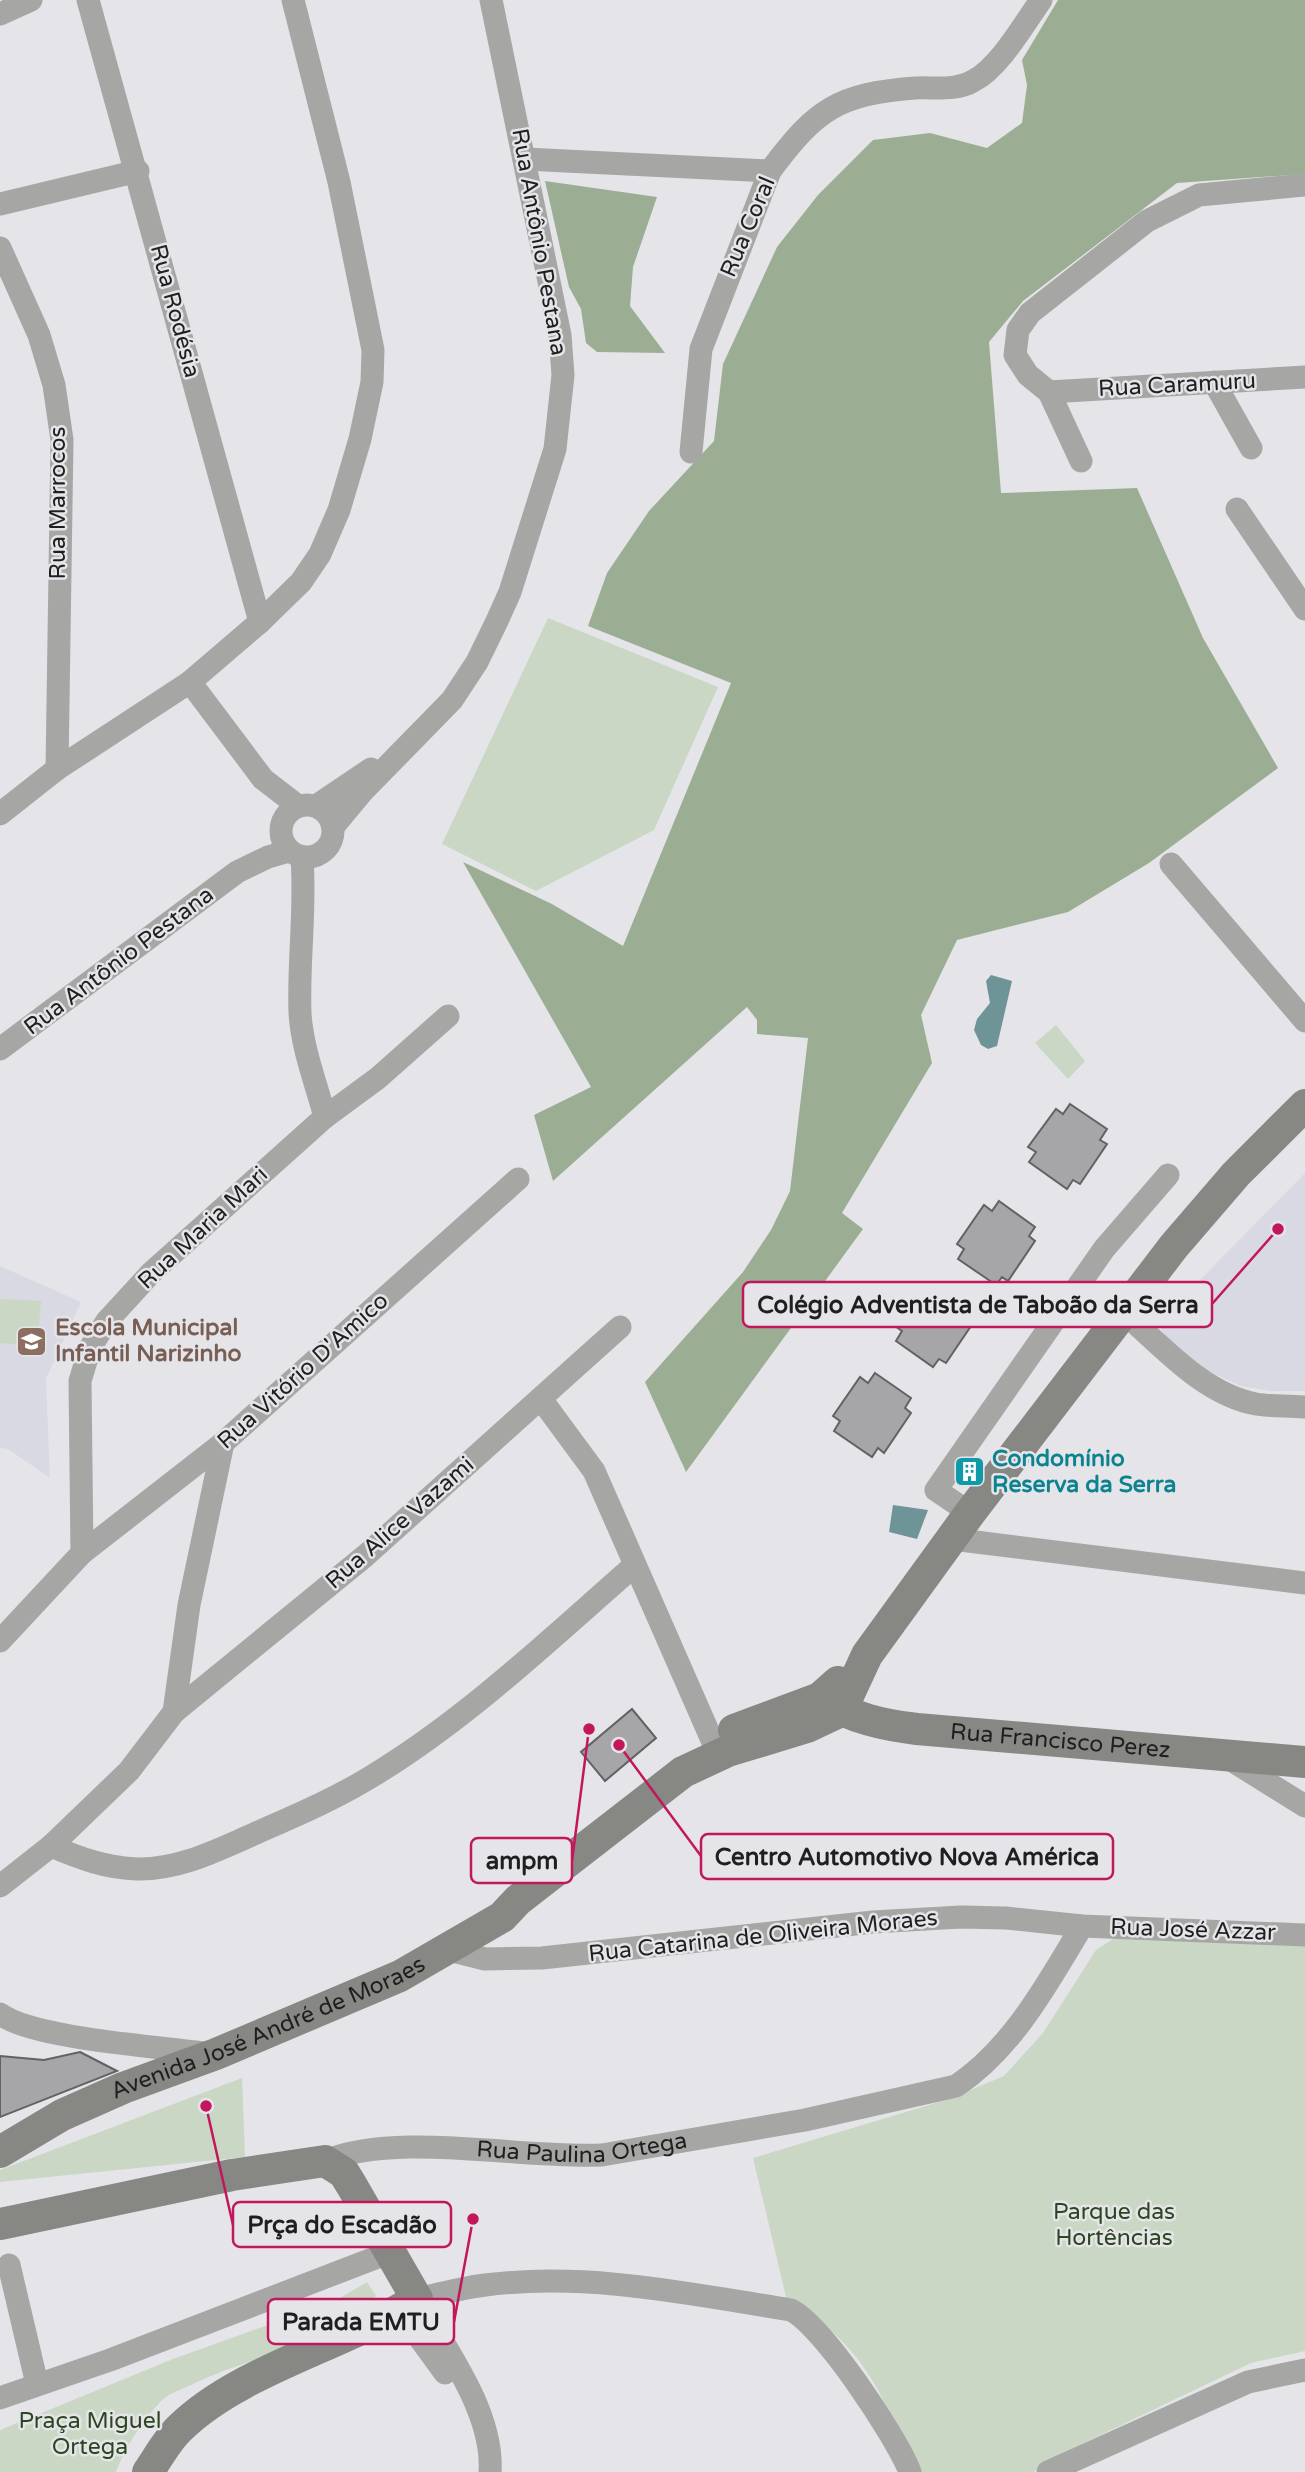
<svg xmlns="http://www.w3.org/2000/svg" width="1305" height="2472" font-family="'Varela Round',sans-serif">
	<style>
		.built { fill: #d9d9e4 }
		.green { fill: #c9d7c4 }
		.forest { fill: #9bae94 }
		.water { fill: #6e9498 }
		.building { fill: #a6a6a9; stroke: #626265; stroke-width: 2 }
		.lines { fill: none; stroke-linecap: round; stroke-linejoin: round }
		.street { stroke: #a6a6a4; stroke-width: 23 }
		.secondary { stroke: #878784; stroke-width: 32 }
		.labels { text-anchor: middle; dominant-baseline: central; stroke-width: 5; stroke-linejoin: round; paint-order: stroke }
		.street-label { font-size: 23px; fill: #1f1f20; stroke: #e5e5e9 }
		.education-label { font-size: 23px; font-weight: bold; fill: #785e54; stroke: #e5e5e9; text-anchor: start }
		.culture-label { font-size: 23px; font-weight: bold; fill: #0d838f; stroke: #e5e5e9; text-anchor: start }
		.park-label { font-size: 23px; fill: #2c471f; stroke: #e5e5e9 }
		.leader { fill: none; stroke: #c2185b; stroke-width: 2.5 }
		.callout-dot { fill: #c2185b; stroke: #e5e5e9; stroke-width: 2.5 }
		.callout { fill: #e5e5e9; stroke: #c2185b; stroke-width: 2.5 }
		.callout-label { font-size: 24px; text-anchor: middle; font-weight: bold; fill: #1f1f20 }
	</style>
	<rect width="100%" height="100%" fill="#e5e5e9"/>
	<g class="built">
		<path d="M1305,1173V1391H1270L1241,1386L1204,1369L1172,1347L1155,1319V1311L1183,1285L1190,1290Z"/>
		<path d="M0,1266L81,1302L46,1379L50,1478L8,1449L0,1448Z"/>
	</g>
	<g class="green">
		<path d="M548,618L718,687L654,830L536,891L442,844Z"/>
		<path d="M1056,1025L1085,1061L1068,1079L1035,1043Z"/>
		<path d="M0,1299L41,1301L37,1346L0,1343Z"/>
		<path d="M1116,1937L1305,1942V2351L1251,2363L1042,2463L1034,2472H917C881,2395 866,2344 787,2301L753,2158L949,2099L1004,2076L1043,2033L1096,1950Z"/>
		<path d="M242,2078L245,2157L0,2182V2170Z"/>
		<path d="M367,2282L376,2296C328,2345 255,2355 195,2383C185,2388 170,2393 162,2400C143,2420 125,2447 116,2472H0V2430L173,2359L335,2301Z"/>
	</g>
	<g class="forest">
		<path d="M1058,0H1305V174L1177,183L1023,301L989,342L1001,493L1137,488L1203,638L1278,768L1149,863L1068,912L957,940L921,1015L932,1063L842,1213L863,1229L686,1472L645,1382L743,1272L771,1230L790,1191L808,1038L757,1034V1020L747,1007L553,1181L534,1115L591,1087L463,862L552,904L623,946L731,683L588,626L607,573L649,511L714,441L723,364L777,247L818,195L873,140L930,133L987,148L1022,123L1027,85L1022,60Z"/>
		<path d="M545,181L657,197L633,267L630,306L665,353L597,352L586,343L581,309L569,287Z"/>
	</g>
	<g class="water">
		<path d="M991,975L1012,981L997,1046L988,1049L981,1045L974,1030L977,1019L990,1003L986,981Z"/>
		<path d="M893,1505L928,1510L917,1539L889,1532Z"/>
	</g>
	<g class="building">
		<path d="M1070,1104L1107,1129L1100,1140L1107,1144L1080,1184L1073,1180L1067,1189L1029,1162L1036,1152L1028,1147L1056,1109L1063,1114Z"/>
		<path d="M999,1201L1035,1227L1029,1236L1035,1241L1008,1281L1002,1277L996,1285L958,1259L964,1249L957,1244L984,1205L992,1211Z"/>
		<path d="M936,1283L973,1308L966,1318L973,1323L946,1363L939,1359L933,1367L896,1341L902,1331L895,1326L922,1288L930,1293Z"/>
		<path d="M875,1373L911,1398L905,1408L911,1413L884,1453L878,1448L872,1457L834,1431L840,1421L833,1416L860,1377L868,1383Z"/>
		<path d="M632,1709L656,1738L605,1781L581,1752Z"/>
		<path d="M80,2052L117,2071L0,2117V2056L44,2060Z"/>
	</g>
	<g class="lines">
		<g class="street">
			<path d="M88,0L260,622"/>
			<path d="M0,14L31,0"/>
			<path d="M525,159L770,171"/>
			<path d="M0,204L138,171"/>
			<path d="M0,248L39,335L54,385L62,440L57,769"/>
			<path d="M1214,382L1251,448"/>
			<path d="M1049,392L1305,377"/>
			<path d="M691,452L701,349L770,171C816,109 838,94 915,88C934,87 956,91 973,81C999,68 1024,24 1041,0"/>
			<path d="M1081,461L1049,392L1028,375L1015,355L1018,330L1030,313L1147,221L1199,195L1305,185"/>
			<path d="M1237,509L1305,609"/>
			<path d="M190,682L263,779L298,806"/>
			<circle cx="307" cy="831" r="26"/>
			<path d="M316,806L371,769"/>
			<path d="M0,814L57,769L190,682L260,622L301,582L320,554L339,510L360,439L372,382L373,350L339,182L293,0"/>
			<path d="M333,827L363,791L452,700L477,662L497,621L510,592L555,449L563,375L560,335L491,0"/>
			<path d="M302,858C306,910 298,961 300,1013C302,1048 316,1083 325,1117"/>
			<path d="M1171,864L1305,1021"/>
			<path d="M0,1049L237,872L268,857L289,851"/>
			<path d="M1123,1312C1161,1345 1204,1395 1256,1404C1272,1407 1289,1405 1305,1407"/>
			<path d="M541,1399L594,1471L719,1756"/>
			<path d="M970,1513L936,1490L1104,1249L1168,1175"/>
			<path d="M952,1539L1305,1583"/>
			<path d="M82,1553L223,1443L518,1179"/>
			<path d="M0,1641L82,1553L80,1381L90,1348L107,1321L151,1273L325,1117L378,1078L448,1016"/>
			<path d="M174,1712L365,1556L620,1327"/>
			<path d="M1228,1758L1305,1806"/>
			<path d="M51,1846C79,1858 106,1868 137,1869C179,1870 217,1850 254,1834C292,1817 333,1800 369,1778C466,1720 550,1639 635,1565"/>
			<path d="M0,1886L51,1846L129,1771L174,1712L189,1605L223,1443"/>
			<path d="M445,1949L485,1959L542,1958L873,1922L961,1917L1006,1918L1082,1926L1305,1935"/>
			<path d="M0,2014C33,2039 165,2047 212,2054"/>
			<path id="s1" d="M325,2161C399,2131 519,2159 602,2155L805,2120L956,2086C1012,2049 1048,1983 1082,1926"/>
			<path d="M9,2265L37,2384"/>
			<path d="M404,2307L418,2336L445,2373"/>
			<path d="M0,2398L110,2360L388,2253"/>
			<path d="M490,2472C494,2413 446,2349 417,2299C439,2294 462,2288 485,2285C588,2272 690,2294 791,2310C823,2326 896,2436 910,2472"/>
			<path d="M1048,2472L1248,2382L1305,2370"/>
		</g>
		<g class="secondary">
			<path id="s2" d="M824,1700C852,1718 883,1725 917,1729L1305,1762"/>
			<path d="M734,1730L820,1698L838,1682"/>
			<path id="s3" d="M0,2152L62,2115L123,2088L216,2054L400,1976L502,1917L518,1900L683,1772L728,1751L807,1727L841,1711L867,1655L970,1513L1174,1246L1236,1174L1305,1105"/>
			<path d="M0,2224L232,2175L325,2161L344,2173L352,2186L417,2299C345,2345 239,2370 180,2428C167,2440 158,2458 148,2472"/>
		</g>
	</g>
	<defs>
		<symbol id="school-square" viewBox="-11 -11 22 22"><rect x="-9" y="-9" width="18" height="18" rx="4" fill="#8d6e63" stroke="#e5e5e9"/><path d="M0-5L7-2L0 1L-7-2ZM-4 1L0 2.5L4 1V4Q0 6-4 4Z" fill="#fff"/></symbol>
		<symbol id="building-square" viewBox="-11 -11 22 22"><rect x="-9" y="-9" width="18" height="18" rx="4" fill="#0f9aa8" stroke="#e5e5e9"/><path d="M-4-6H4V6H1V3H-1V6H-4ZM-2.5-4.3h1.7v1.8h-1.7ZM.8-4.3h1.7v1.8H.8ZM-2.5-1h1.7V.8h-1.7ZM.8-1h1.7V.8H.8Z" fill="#fff"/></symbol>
	</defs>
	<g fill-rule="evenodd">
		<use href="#school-square" x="14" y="1324" width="35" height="35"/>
		<use href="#building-square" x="952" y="1454" width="35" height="35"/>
	</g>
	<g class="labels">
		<g class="street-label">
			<text transform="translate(748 227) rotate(-67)">Rua Coral</text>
			<text transform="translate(539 242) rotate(80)">Rua Antônio Pestana</text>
			<text transform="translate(175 311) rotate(75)">Rua Rodésia</text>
			<text transform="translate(1177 385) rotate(-3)">Rua Caramuru</text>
			<text transform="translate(58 503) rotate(-90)">Rua Marrocos</text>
			<text transform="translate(119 961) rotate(-37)">Rua Antônio Pestana</text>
			<text transform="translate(203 1228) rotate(-43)">Rua Maria Mari</text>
			<text transform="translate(303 1371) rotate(-42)">Rua Vitório D'Amico</text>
			<text transform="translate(400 1523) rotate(-41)">Rua Alice Vazami</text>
			<text stroke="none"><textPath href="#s2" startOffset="242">Rua Francisco Perez</textPath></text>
			<text transform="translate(1193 1930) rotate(2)">Rua José Azzar</text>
			<text transform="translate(763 1936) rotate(-6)">Rua Catarina de Oliveira Moraes</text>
			<text stroke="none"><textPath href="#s3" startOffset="296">Avenida José André de Moraes</textPath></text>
			<text stroke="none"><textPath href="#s1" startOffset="259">Rua Paulina Ortega</textPath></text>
		</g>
		<g class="education-label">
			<text x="55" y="1328">Escola Municipal<tspan x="55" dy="26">Infantil Narizinho</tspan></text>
		</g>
		<g class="culture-label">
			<text x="992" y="1459">Condomínio<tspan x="992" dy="26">Reserva da Serra</tspan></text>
		</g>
		<g class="park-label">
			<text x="1114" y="2212">Parque das<tspan x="1114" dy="26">Hortências</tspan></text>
			<text x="90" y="2421">Praça Miguel<tspan x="90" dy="26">Ortega</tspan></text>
		</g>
	</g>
	<path class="leader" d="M1278 1229L1212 1304M619 1745L701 1856M589 1729L572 1861M206 2106L233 2225M473 2219L454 2322"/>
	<g class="callout-dot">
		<circle cx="1278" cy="1229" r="7"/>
		<circle cx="619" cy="1745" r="7"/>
		<circle cx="589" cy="1729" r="7"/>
		<circle cx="206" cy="2106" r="7"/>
		<circle cx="473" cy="2219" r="7"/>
	</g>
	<g class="callout">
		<rect x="743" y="1282" width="469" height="45" rx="7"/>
		<rect x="701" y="1834" width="412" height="45" rx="7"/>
		<rect x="471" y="1838" width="101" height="45" rx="7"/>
		<rect x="233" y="2202" width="218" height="45" rx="7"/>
		<rect x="268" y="2299" width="186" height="45" rx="7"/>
	</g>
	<g class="callout-label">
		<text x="978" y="1313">Colégio Adventista de Taboão da Serra</text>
		<text x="907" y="1865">Centro Automotivo Nova América</text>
		<text x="522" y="1869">ampm</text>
		<text x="342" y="2233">Prça do Escadão</text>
		<text x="361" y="2330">Parada EMTU</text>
	</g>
</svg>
